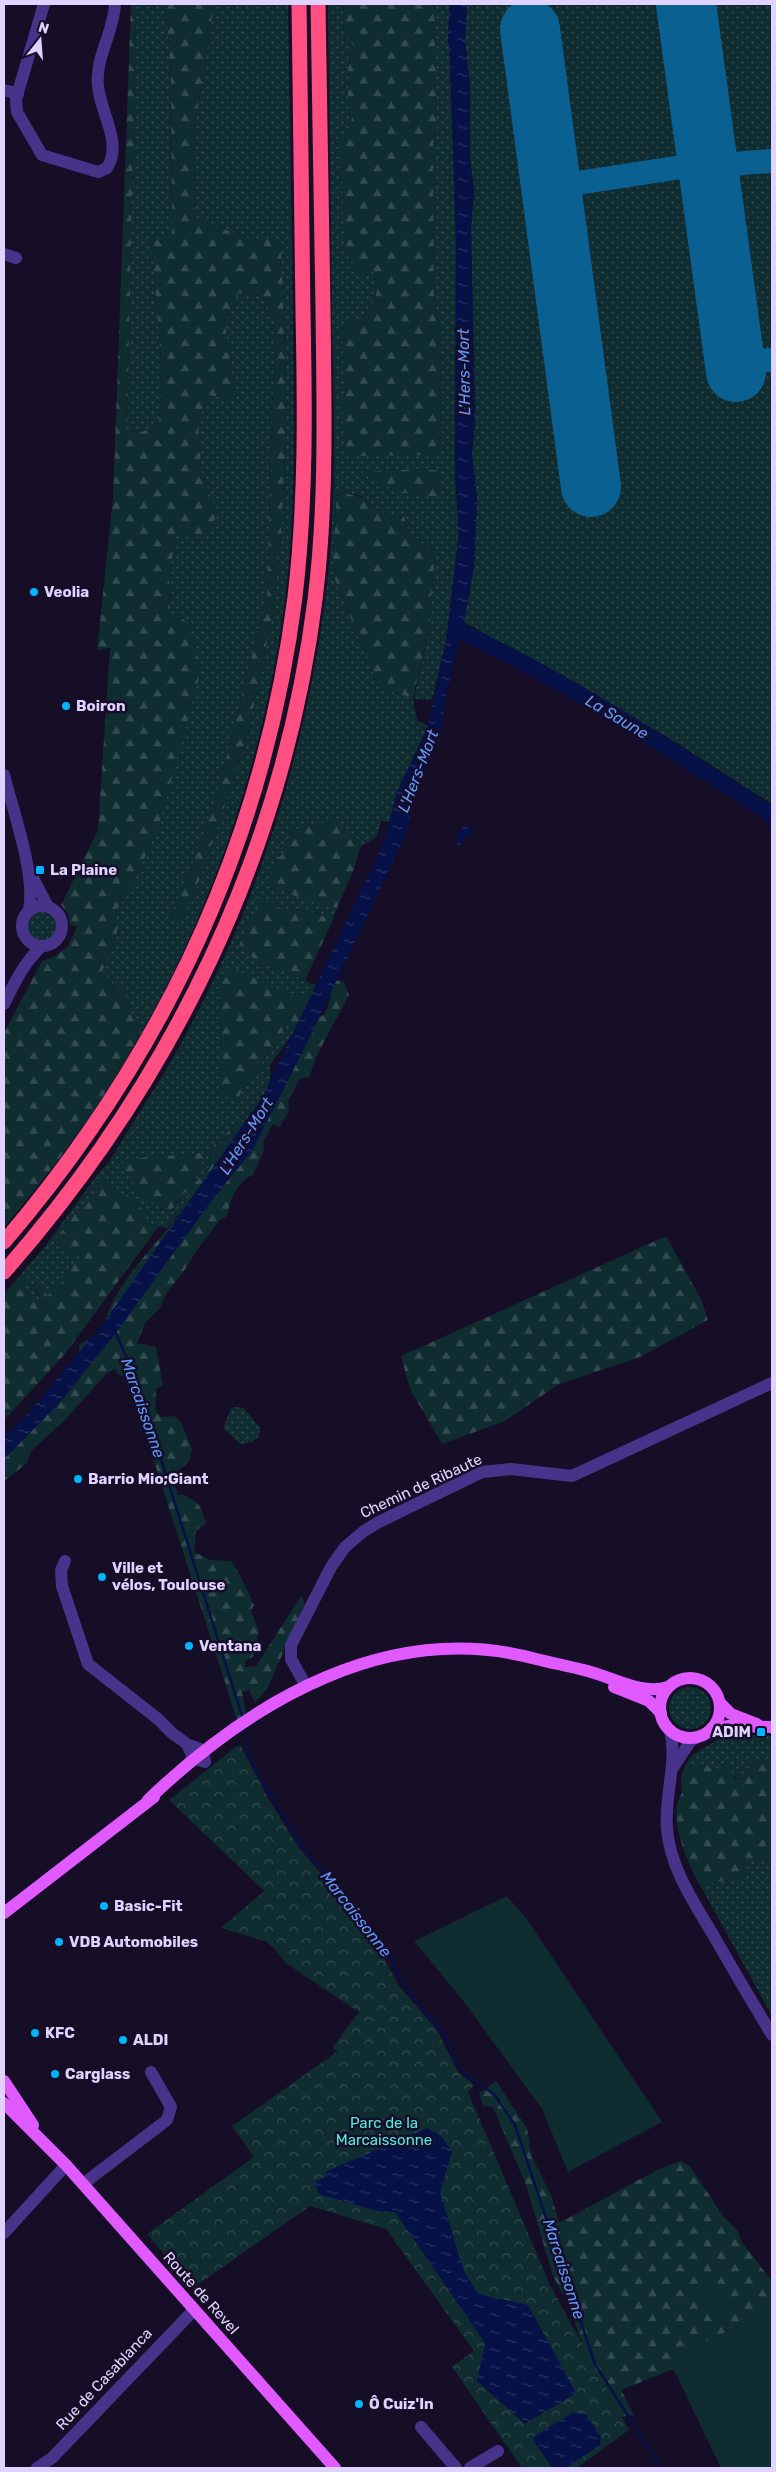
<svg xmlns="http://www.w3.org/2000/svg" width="776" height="2472" font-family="Rubik,sans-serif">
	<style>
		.grass { fill: url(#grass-dots); fill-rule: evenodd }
		.forest { fill: url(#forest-firs) }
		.park { fill: url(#park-crowns) }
		.garden { fill: #0f2c31 }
		.water { fill: url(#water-ripples) }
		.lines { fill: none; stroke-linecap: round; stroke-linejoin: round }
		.stream { stroke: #051147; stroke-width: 2.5 }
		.river { stroke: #051147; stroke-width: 16 }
		.taxiway { stroke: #0b6092; stroke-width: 24 }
		.runway { stroke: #0b6092; stroke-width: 60 }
		.minor { stroke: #47348a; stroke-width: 12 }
		.major { stroke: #e05aff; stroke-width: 12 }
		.highway { stroke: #ff4e81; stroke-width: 15 }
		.poi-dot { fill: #00b4fe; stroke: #160d27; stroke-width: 2 }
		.labels { text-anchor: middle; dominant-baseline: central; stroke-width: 5; stroke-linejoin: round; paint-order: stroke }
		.poi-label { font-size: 15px; font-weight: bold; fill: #e0d3ff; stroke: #160d27; text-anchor: start }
		.street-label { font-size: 15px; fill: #e0d3ff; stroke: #160d27 }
		.park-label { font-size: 15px; fill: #53eae1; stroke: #160d27 }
		.water-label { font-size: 16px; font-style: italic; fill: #6198ff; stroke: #160d27 }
	</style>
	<defs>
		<pattern id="grass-dots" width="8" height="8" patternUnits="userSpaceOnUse" patternTransform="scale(1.25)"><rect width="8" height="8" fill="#0f2c31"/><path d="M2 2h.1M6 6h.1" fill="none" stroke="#324a50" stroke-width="1.8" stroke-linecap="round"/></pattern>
		<pattern id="forest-firs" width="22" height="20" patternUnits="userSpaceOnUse" patternTransform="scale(1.25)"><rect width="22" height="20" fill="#0f2c31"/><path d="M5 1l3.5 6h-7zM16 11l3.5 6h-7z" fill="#324a50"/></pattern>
		<pattern id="park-crowns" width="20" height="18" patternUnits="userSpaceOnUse" patternTransform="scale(1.25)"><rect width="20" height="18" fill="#0f2c31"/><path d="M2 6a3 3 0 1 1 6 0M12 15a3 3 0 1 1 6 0" fill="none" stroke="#324a50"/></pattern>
		<pattern id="water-ripples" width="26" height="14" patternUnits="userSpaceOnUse" patternTransform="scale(1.25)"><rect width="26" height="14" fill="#051147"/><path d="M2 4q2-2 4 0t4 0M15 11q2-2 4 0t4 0" fill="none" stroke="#293363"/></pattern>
	</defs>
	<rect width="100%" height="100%" fill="#160d27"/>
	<g class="grass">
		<path d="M136,4H166L171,79L172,237L151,239L162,370L159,423L142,432L127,431Z"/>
		<path d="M214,4H288C290,113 292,223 293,332C294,418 296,506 286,592C267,745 218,898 142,1032L132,1018L126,993L115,986L102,972L117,934V910L130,889L170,613L169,582L175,534L217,515L201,469L198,420L209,395L236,400L225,324L237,293L262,296L275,321L267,596L216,798L182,893L171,913L172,920L177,921L192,901L246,743L273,612L281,535L287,420L281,245L254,241L196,218L193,140Z"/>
		<path d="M328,4H343L344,36L354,40L348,70V101L353,110L350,128L373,272C382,296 374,301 360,321L346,322L343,374L346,391L342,400L436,455L442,438L441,332L434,299L433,143L437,117L433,4H450L448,37L450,57L456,244L455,475L459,534L446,641L432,700L413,699L417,720L428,726L397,792L389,822L381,821L376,838L361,846L349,830L292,831L283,854L315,904L337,908L333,920L316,913L279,908L258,961L305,980L311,984L308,992L295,997L230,968L218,1009L223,1059L220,1077L240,1094C259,1070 272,1044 290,1019L293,1033L270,1065C274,1086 259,1103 247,1120L239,1121L212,1147L209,1167L196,1182L191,1180L203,1160L142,1193L161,1209L172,1211L184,1192L188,1193L189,1205C178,1211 175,1220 167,1228L158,1227L145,1222L78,1253L83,1257L68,1285L47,1296L35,1288L41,1303L38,1305L21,1291L28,1281L12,1287L4,1301V1294L46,1245L97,1175L109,1162C127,1131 147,1101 166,1070C197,1016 225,959 248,901C291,791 319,673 330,555C336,476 334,397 332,319C331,214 329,109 328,4ZM337,491L361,496L387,516L404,517L409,532L435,554L429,630L414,698L379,688L335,579L333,555Z"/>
		<path d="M467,4H667L717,375L772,368V804L667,737L464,622L474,566L477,498L472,455L475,418L471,228L474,191L470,160V86L465,40Z"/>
		<path d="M706,4H772V154L742,157L726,149Z"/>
		<path d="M772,167V354L759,349L750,332L730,187C738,169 755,169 772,167Z"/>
		<circle cx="43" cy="926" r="16"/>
		<path d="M234,1407L244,1408L260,1428C261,1440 251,1444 240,1444L223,1428L231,1409Z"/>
		<circle cx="690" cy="1708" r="21"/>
		<path d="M757,1735L772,1736V1760L752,1762L746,1777C732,1779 719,1776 708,1766H685L692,1755L724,1736Z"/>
		<path d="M742,1857L760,1859L772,1864V2016L700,1885L746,1877Z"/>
	</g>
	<g class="forest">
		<path d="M131,4H136L127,431L142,432L159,423L162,370L151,238L172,236L171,79L166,4H214L193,140L196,218L254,241L266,237L281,245L287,420L281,535L273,612L246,743L192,901L177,922L172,920L171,913L182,893L216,798L267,596L275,321L262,296L238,293L225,324L236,401L209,395L198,420L201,469L217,515L205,538L175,535L169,582L170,613L190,623L200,674L158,828L130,889L117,910V934L102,972L115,986L126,993L132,1018L142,1032C103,1102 56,1167 4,1227V1033L42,961L55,956L68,946L77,927L70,925L68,914L61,905L98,830L110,648L97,650L113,499Z"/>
		<path d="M343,4H433L434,8L437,117L433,143L434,299L441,332L442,438L436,455L350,456L343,434L342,400L346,391L343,374L342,326L346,322L360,321C374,301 382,296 373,272L359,274L347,253L343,221L341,135L350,128L353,110L348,102V70L354,40L344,36Z"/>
		<path d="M388,470H439L441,497C406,494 392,494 362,472Z"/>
		<path d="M337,491L361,497L387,516L404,517L409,532L435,554L429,630L413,698L379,688L335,579L333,555Z"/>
		<path d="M333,820L349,830L361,846L353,872L337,908L314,904L310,898L302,899L268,884L276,860L283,854L292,831Z"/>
		<path d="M270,900L279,908L316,913L333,920L305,980L258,961L238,948L258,902Z"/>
		<path d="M230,967L295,997L308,992L311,984L324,983L317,1002L318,1017L324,1015L331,998L328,992L334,980L344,982L349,995L316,1057L309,1077L300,1079L288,1101L289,1111L280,1127L273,1124L263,1142L264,1150L253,1175C238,1181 230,1200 227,1216L219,1221L197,1250L182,1274L167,1292L160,1308L145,1323L137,1343L156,1347L163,1385L156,1389L155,1410L161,1417L174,1416L181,1422L192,1449L189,1462L173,1474L177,1494C198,1499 200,1503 206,1523L196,1531L194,1552L210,1560L231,1561L240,1575L254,1605L251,1611L259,1631L253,1657L245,1661V1667L256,1666L301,1596L305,1603L267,1689L255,1703L249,1690L242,1692L246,1713L237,1720L143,1427L131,1381L117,1373L115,1369L107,1373L65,1420L32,1450L26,1464L4,1481V1459L60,1402L81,1376L79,1345L86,1340L106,1343C106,1335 104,1326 106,1319C115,1286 152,1248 174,1221C180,1214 180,1210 189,1205L188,1193L184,1192L171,1211C148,1207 133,1184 121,1165L125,1159L202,1153L203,1160L191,1180L196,1182L209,1167L212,1147L239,1121L247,1120C249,1152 205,1181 199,1213L237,1165L264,1115L281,1089L295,1057V1040L290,1020C272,1044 259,1071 240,1094V1100L234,1101L222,1094L220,1077L223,1059L218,1009L220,978Z"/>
		<path d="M102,1178L117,1188L123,1195L126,1194L147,1213L145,1222L158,1227L65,1354L4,1420V1301L12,1287L28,1277L29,1281L21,1291L38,1305L41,1303L35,1287L41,1286L47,1296L58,1285H68L62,1274L83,1257L78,1253L70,1256L54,1241L84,1203L89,1202Z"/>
		<path d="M666,1236L701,1299L708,1320L640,1357L559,1384L505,1421L442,1444L410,1389L401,1356Z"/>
		<path d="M772,1760V1864L760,1859L743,1857L747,1877L700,1885C688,1864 666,1816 682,1793L681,1778L685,1766H708L714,1771L730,1766L734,1779L746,1777L752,1762Z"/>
		<path d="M496,2081L527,2128L531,2155L551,2195L559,2223L659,2169L680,2161L690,2166L723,2216L738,2231L741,2241L772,2281V2309L670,2360L674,2369L621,2390L634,2415L619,2417L588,2361L569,2305L553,2276L526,2185L493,2107L483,2106L479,2093Z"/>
	</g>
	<path class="park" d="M237,1746H241L268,1798L299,1848L366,1925L399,1986L437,2030L458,2072L474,2085L468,2092L550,2285L629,2430L577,2468H522L452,2367L474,2351L386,2229L310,2206L193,2288L147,2234L254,2157L232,2126L338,2051L332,2048L359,2012L287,1964L273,1947L265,1941L221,1928L264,1891L169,1800Z"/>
	<g class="garden">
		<path d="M507,1896L526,1918L662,2122L568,2172L542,2109L464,2002L414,1941Z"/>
		<path d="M715,2280L732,2314L718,2322L700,2288Z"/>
		<path d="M772,2309V2468H721L669,2360Z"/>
	</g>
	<g class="water">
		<path d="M450,4H467L465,40L470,86V160L474,191L471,228L475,418L472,455L477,498L474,566L464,622L446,694L442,726L434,753L413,795L409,826L396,856L304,1049L252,1151L212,1200L115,1334L60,1402L4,1459V1437L28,1413L105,1321L262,1098L384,842L397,792L428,726L446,641L459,534L455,475L456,244L450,57L448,37Z"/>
		<path d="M470,826L473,832L456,849L458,834L463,827Z"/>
		<path d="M427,2128L442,2137L452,2152L440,2193L464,2271L478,2294L528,2305L576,2393L525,2424L477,2381L485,2343L395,2212L377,2211L319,2194L314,2182L327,2176L325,2172Z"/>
		<path d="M572,2413L586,2414L601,2438L600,2445L566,2468H552L532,2438Z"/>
	</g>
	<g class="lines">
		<g class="stream">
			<path d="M115,1331L128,1361L160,1456L243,1719"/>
			<path d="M244,1727L247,1747L255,1769L304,1849L372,1929L390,1955L405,1988L445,2035L456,2061L467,2076L494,2094L515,2125L595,2364L661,2468"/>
		</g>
		<path class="river" d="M456,629C567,681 669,748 772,815"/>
		<g class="taxiway">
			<path d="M551,187L708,163"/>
			<path d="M711,187C716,159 750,163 772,161"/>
			<path d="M732,341C741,355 755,362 772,360"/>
		</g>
		<g class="runway">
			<path d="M686,4L736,372"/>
			<path d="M530,29L591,487"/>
		</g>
		<g class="minor">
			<path d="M44,4L16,99L17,112L42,155L98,172L107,168C123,143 100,112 98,86C95,57 114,32 115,4"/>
			<path d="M4,90L18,94"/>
			<path d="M4,254L16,258"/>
			<path d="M4,775C13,811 36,874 29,910"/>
			<path d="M31,874L47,905"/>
			<circle cx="42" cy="926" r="20"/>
			<path d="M4,1004C14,984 24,962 42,946"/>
			<path d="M65,1561L61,1570L62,1586L88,1664L158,1719L172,1733L187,1744L203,1750L205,1762L193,1758L187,1744"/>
			<path d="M306,1686L291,1659V1645L331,1567L345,1547L364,1531L379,1522L482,1472L511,1469L572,1476L772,1383"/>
			<path d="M670,1730C678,1762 664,1796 667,1829C670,1867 693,1901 712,1933C732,1968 752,2002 772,2035"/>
			<path d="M672,1769L690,1742L696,1737"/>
			<path d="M83,2184L167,2120L171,2107L151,2072"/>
			<path d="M4,2233L66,2165"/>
			<path d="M421,2427L456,2468"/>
			<path d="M37,2468L52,2458L194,2310"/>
			<path d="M470,2468L498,2451"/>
		</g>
		<g class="major">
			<circle cx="690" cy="1708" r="30"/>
			<path d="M614,1687L649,1701L661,1713"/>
			<path d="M720,1703L731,1714L757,1724"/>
			<path d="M712,1728L729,1726L772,1727"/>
			<path d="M148,1800C251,1701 389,1619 536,1659C552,1663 568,1666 584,1670C610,1676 642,1696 668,1687"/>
			<path d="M4,1913L154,1797"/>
			<path d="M4,2081L33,2125"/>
			<path d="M4,2103L66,2165L335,2468"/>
		</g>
		<g class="highway">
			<path d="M4,1242C163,1056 264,841 295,597C306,503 305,408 303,314C302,210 301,107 299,4"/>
			<path d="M4,1272C172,1081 283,853 315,600C327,504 324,405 323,309C321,207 320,105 318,4"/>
		</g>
	</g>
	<g class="poi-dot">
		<circle cx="34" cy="592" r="5"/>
		<circle cx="66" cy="706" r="5"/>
		<rect x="35" y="865" width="10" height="10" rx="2.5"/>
		<circle cx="78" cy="1479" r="5"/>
		<circle cx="102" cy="1577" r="5"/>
		<circle cx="189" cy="1646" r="5"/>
		<rect x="756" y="1727" width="10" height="10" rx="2.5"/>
		<circle cx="104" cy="1906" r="5"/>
		<circle cx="59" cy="1942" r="5"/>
		<circle cx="35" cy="2033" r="5"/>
		<circle cx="123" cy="2040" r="5"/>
		<circle cx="55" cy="2074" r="5"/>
		<circle cx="359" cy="2404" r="5"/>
	</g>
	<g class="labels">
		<g class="poi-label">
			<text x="44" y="592">Veolia</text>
			<text x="76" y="706">Boiron</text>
			<text x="50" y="870">La Plaine</text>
			<text x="88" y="1479">Barrio Mio;Giant</text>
			<text x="112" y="1568">Ville et<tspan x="112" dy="17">vélos, Toulouse</tspan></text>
			<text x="199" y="1646">Ventana</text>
			<text x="751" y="1732" text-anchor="end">ADIM</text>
			<text x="114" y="1906">Basic-Fit</text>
			<text x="69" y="1942">VDB Automobiles</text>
			<text x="45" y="2033">KFC</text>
			<text x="133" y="2040">ALDI</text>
			<text x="65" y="2074">Carglass</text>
			<text x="369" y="2404">Ô Cuiz'In</text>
		</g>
		<g class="street-label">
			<text transform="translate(421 1486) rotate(-25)">Chemin de Ribaute</text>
			<text transform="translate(201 2293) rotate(48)">Route de Revel</text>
			<text transform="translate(104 2379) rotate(-47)">Rue de Casablanca</text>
		</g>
		<g class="park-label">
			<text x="384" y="2123">Parc de la<tspan x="384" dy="17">Marcaissonne</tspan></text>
		</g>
		<g class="water-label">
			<text transform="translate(464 372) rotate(-91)">L'Hers-Mort</text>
			<text transform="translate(617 717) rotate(31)">La Saune</text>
			<text transform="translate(418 771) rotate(-69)">L'Hers-Mort</text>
			<text transform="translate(246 1136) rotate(-58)">L'Hers-Mort</text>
			<text transform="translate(143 1408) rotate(71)">Marcaissonne</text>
			<text transform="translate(356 1914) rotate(52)">Marcaissonne</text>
			<text transform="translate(564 2269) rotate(72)">Marcaissonne</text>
		</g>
	</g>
	<rect width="776" height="2472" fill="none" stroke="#e0d3ff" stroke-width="10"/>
	<g transform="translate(40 40) rotate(17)" stroke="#160d27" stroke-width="4" paint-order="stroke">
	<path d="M0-4L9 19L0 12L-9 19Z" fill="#e0d3ff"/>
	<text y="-8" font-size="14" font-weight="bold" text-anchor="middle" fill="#e0d3ff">N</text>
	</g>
</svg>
